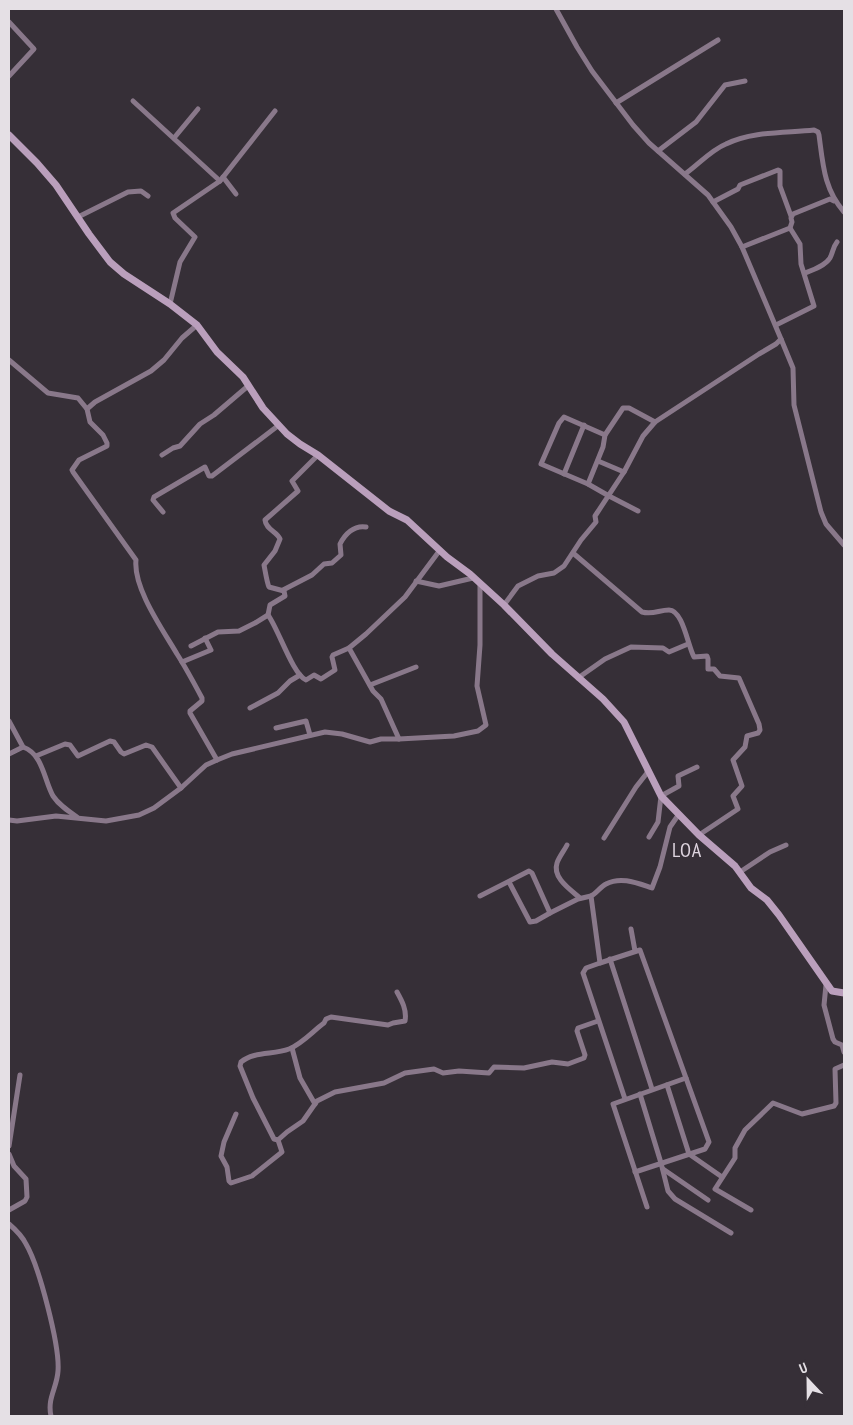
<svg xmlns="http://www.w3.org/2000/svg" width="853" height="1425" font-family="'PT Sans Narrow',sans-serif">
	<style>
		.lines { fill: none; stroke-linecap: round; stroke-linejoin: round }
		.street { stroke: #89788a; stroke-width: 5 }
		.secondary { stroke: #ba9fbc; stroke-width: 7 }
		.labels { text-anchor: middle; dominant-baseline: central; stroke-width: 4.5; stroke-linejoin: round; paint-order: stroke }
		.quarter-label { font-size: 20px; letter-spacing: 1px; fill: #ded4df; stroke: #362f37 }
	</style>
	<rect width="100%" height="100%" fill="#362f37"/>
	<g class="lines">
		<g class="street">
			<path d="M9,22L34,49L9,76"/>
			<path d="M133,101L220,181"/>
			<path d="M616,103L718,40"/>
			<path d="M174,138L198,109"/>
			<path d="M658,151L696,122L725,85L745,81"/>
			<path d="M685,174C698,165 711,150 726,144C752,131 786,133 814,130L818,132L819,135C823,165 824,189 844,212"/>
			<path d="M223,177L236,194"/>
			<path d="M713,202L738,189L740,185L778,170L780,171V186L791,216"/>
			<path d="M78,217L128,192L141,191L148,196"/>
			<path d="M742,247L790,228L792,222L791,218L793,214L830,199L834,201"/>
			<path d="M805,273C813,270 825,266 830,258C833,252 833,247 837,242"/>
			<path d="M170,304L180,262L195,237L175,218L173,213L220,181L275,111"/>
			<path d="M776,325L814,306L801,264L800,244L790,228"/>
			<path d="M781,339L793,368L794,405L821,512L826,524L844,545"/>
			<path d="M9,360L48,393L78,398L87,409L90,422L103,435L107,443V446L79,460L72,470L73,472L136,560C133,588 163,630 177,654C186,668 194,683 202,698V701L190,711V713L217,760"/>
			<path d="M87,409L95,402L151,371L164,360L182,338L197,325"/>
			<path d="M605,435L564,417L559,423L541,464L588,484L609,496L638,511"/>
			<path d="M162,455L173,448L180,446L200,424L214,415L248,386"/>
			<path d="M598,461L624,472"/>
			<path d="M564,474L584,425"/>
			<path d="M588,484L603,447L605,435L623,408H629L655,422"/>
			<path d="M163,512L153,500L154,497L205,467L209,476H212L279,425"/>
			<path d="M573,553L642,612C653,615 659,610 669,610C683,610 688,647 694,657L707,656L708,659V669H714L720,676L739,678L759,724L760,730L758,733L747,736L745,747L733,760L742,786L733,796L738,809L699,835"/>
			<path d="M416,581L439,586L473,578"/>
			<path d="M283,590L312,575L324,564L332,563L341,555L340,544C345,534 354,525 366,527"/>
			<path d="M504,605L518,586L538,576L554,573L564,566L581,540L596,522L595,516L597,513L624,472L643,436L655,422L759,354L776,344L781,339L742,247L731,227L708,195L649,143L633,125L592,71L577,47L556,9"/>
			<path d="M268,615C278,628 293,675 306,680L314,675L321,679L335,670L332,657L333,655L349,648L366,634L405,597L440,550"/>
			<path d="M191,646L218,632L239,631L255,623L268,615L270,605L285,596L284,591L269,587C267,583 265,570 264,565L275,551L280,539C277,531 266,530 265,520L298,491L292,481L318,455"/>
			<path d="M349,648L373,691L381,699L399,739"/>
			<path d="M182,662L211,650L205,638"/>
			<path d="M578,678L605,659L631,647L663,648L669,652L688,644"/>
			<path d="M370,685L416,667"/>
			<path d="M250,708L278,693L290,681L300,675"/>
			<path d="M9,721L23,747"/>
			<path d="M276,728L306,721L310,735"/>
			<path d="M9,754L23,747C43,754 44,780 53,796C59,805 68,811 77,817"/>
			<path d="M36,756L65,744L70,745L78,756L110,741L114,742L121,752L124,754L146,745L152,747L181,788"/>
			<path d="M9,820L17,821L56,816L106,821L139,815L154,808L181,788L206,765L217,760L232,754L325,732L342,734L370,742L381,739H399L454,736L478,731L486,725L477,686L480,645V583"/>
			<path d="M649,837L658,822L661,796L679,786L678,776L697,767"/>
			<path d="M604,838L636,787L647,773V771"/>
			<path d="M567,845C564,851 559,857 557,863C552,878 571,890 580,898"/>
			<path d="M740,872L770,852L786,845"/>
			<path d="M509,882L530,922L536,921L550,913"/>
			<path d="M480,896L529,871L532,873L550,913L578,899L591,896"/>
			<path d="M631,929L635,951"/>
			<path d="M610,959L652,1089"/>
			<path d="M600,963L586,968L583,973L625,1099"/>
			<path d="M826,985L824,1005L833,1039L835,1042L842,1045L844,1052"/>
			<path d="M292,1048L300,1078L315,1104"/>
			<path d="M667,1085L689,1154L722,1177"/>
			<path d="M640,1094L661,1163L668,1191L675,1199L731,1233"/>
			<path d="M236,1114L224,1142L221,1156L227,1167L229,1181L231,1183L252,1176L282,1152L278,1140L274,1139L253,1098L240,1066L241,1062C254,1051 274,1055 289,1049C302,1044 313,1031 324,1023L326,1019L331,1017L388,1025L393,1023L405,1021C407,1010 402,1001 397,992"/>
			<path d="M278,1140L287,1132L303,1121L317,1101L335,1092L384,1083L405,1073L434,1069L443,1073L459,1071L489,1073L494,1067L524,1068L552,1062L568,1064L584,1058L585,1055L577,1031L578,1028L598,1021"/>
			<path d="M9,1146L20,1075"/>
			<path d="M9,1154L14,1166L26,1179L27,1197L25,1201L9,1210"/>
			<path d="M663,1169L708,1200"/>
			<path d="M635,1172L705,1149L709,1142L640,950L600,963L591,896C597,893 600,887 606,884C621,876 637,883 652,888L660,867L670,827L679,814"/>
			<path d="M647,1207L613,1104L686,1078"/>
			<path d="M751,1210L715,1189L735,1158V1148L745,1130L773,1103L802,1114L834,1106L836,1103L835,1069L844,1065"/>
			<path d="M9,1224C16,1230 22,1236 26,1244C39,1266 60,1346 58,1371C57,1388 47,1398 51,1416"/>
		</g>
		<path class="secondary" d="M9,135L37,163L56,185L89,234L110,262L124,274L170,304L197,325L217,352L243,377L263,408L287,434L300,444L318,455L389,511L407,520L447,557L470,574L504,605L552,654L603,699L624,722L661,796L699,835L735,866L751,888L767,900L779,915L832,991L844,993"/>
	</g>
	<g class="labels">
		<g class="quarter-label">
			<text x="687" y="850">LOA</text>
		</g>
	</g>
	<rect width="853" height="1425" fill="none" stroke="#e5e0e5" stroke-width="20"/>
	<g transform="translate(808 1380) rotate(338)" stroke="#362f37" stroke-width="4" paint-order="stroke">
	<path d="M0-4L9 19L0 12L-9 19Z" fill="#e5e0e5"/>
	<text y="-8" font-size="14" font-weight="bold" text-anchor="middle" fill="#e5e0e5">U</text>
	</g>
</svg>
